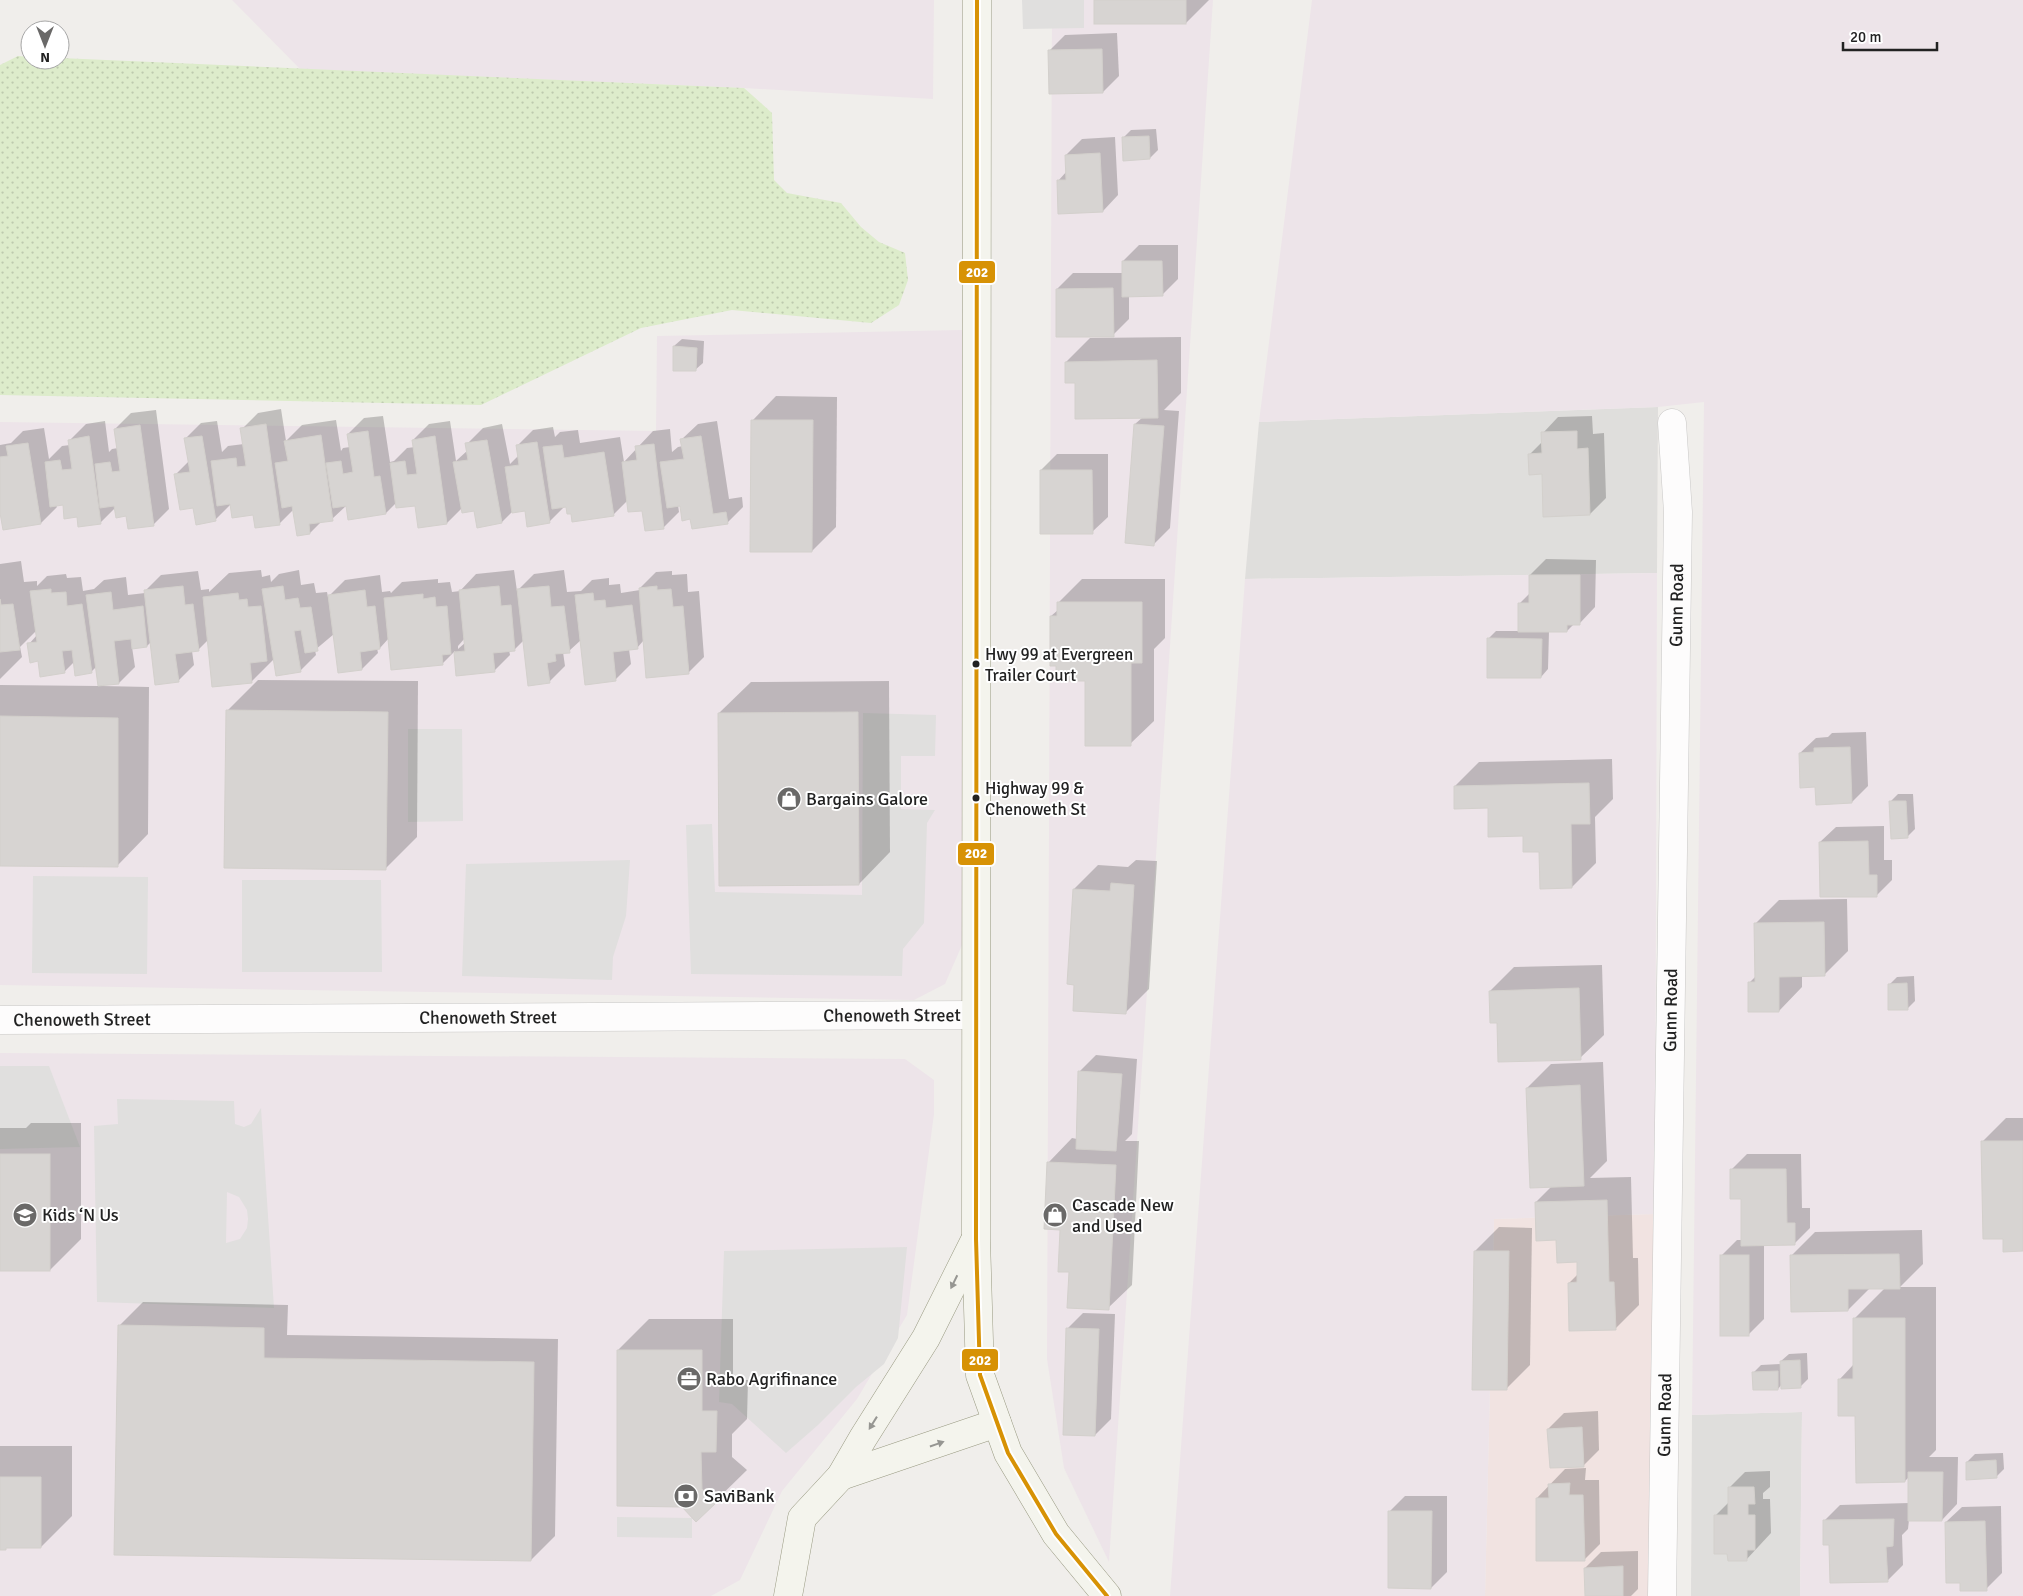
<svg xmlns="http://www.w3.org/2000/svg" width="2023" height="1596" font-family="Signika,sans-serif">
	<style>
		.residential { fill: #dfdedc }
		.commercial { fill: #f1e3e1 }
		.industrial { fill: #ede4e9 }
		.grass { fill: url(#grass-dots) }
		.parking { fill: #e0dfde; fill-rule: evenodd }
		.shadow { fill: #0003; fill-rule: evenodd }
		.building { fill: #d7d4d2; stroke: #d3d0cc }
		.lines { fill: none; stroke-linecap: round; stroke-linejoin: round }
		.street-casing { stroke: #c9c8c7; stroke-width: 29 }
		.secondary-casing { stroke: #999a82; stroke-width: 29 }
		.street { stroke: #fdfcfc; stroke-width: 28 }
		.secondary { stroke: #f4f4ed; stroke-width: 28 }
		.bus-1-casing { stroke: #fff; stroke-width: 8 }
		.bus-1 { stroke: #d79205; stroke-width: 4 }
		.oneway { fill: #969692 }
		.bus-dot { fill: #222; stroke: #fff; stroke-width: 2 }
		.labels { text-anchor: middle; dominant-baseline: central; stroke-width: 4; stroke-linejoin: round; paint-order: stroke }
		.bus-label { font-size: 17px; fill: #222; stroke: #fff; text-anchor: start }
		.street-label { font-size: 18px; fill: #222; stroke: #fff }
		.poi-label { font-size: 18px; fill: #222; stroke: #fff; text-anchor: start }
		.line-badge { stroke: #fff; stroke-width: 2 }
		.badge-label { font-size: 14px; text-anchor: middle; font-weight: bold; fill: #fff }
	</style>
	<defs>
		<pattern id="grass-dots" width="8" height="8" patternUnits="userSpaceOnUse" patternTransform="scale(1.25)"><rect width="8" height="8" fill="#ddeccb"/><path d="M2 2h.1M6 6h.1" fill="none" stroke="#bdcaae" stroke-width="1.8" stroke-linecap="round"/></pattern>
	</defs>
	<rect width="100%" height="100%" fill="#f0eeeb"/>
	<g class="residential">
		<path d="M1658,407L1657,573L1245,579L1259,422Z"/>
		<path d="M1802,1412L1800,1596H1691L1692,1415Z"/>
	</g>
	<path class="commercial" d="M1655,1214L1652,1596H1485L1494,1219Z"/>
	<g class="industrial">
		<path d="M232,0H934L933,99L744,88L300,69Z"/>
		<path d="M1052,0H1213L1109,1562L1064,1468L1047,1359Z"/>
		<path d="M1312,0H2023V1596H1800L1802,1412L1692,1415L1704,402L1658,407L1259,422Z"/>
		<path d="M962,330V945L945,984L914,1000L0,985V422L656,431L657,336Z"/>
		<path d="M1657,573L1655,1214L1494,1219L1485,1596H1170L1245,579Z"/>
		<path d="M0,1053L905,1059L934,1080V1114L907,1315L857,1399L782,1491L740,1580L711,1596H0Z"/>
	</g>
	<path class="grass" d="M18,56L30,57V60H60V58L744,88L772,113L774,180L787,193L841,203L861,227L879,242L905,253L908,280L899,305L871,323L732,310L641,328L481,405L0,395V65Z"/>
	<g class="parking">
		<path d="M1022,0H1084V28L1023,29Z"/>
		<path d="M863,713L936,715L935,756H901V809L935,810L927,823L924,923L903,949L902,976L691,974L686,825L712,824L715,892L862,895Z"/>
		<path d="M408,729H462L463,821L408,822Z"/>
		<path d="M630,860L626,916L613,957L612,980L462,976L466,864Z"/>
		<path d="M33,876L148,877L147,974L32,973Z"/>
		<path d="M242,880H381L382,972H242Z"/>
		<path d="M0,1066H49L80,1147L0,1149Z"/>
		<path d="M117,1099L234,1101L235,1124L244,1127L251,1124L261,1108L274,1308L97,1302L94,1126L118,1124ZM227,1192L239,1197L247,1210L248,1219L247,1228L240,1239L226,1243Z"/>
		<path d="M907,1247L898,1338L884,1364L856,1387L818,1425L786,1453L732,1404L719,1402L724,1251Z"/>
		<path d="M617,1517L692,1518V1538L617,1537Z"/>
	</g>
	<g class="shadow">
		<path d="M1095,0H1209L1186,23Z"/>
		<path d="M1117,33L1119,76L1103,92L1049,51L1065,35Z"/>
		<path d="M1156,129L1158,150L1150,158L1123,138L1131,130Z"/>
		<path d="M1115,137L1118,195L1103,211L1058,181L1067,171L1066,155L1082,139Z"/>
		<path d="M1139,245H1178V279L1162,295H1129V319L1113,335L1057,289L1073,273H1123V261Z"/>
		<path d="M1181,337V393L1164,410L1179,411L1170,528L1154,544L1135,424L1143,417L1076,382L1066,362L1090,338Z"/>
		<path d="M682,339L704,341L703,363L695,370L674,346Z"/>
		<path d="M776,396L837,397L836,527L812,551L753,420Z"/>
		<path d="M281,409L286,441L302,425L336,420L341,451L343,448L350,447L348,434L364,418L383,416L390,462L394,461L407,448L415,447L413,440L429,424L450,421L456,461L468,450L467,444L483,428L502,424L510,464L519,455L517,446L533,430L553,427L555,437L560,432L578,430L580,443L620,437L624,462L653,431L670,429L672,452L678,447L683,446L682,439L698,424L717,421L729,499L742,497L743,507L727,523L692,518L681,505H678L679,512L663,528L643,509L628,500L613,515L572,512L567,504L549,522L526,510L512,512L502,522L475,509L463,507L447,523L419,527L416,505L397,502L386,513L347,505L332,519L322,521L310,533L294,509L279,524L231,504L215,520L194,506L175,475L189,461L185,439L201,423L217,421L222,452L228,446L244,444L242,429L258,413Z"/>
		<path d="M156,410L169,509L153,525L127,515L116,507L100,523L78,516L64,504L56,505L57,507L41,523L4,529L0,505V445L11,443L23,431L44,428L49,459L62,446L70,445V440L86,424L105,421L109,452L112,449L118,448L115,429L131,413Z"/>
		<path d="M1592,416L1593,434L1604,433L1606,498L1590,514L1530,454L1543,441V433L1558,417Z"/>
		<path d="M1057,454H1108V517L1092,532L1041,470Z"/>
		<path d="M1546,559L1596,560L1595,607L1580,623H1575L1567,631H1549L1548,669L1541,677L1488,639L1496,631H1520V603L1530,593V575Z"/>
		<path d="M21,561L24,582L37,581V586L47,576L66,574L67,578L81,577L83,591L94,589L104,580L126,577L128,595L145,593V591L161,575L198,571L201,590L209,589V592L229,573L261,570L262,577L270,575L271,582L279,574L299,570L301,585L314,583L316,593L327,592L328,597L345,580L380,575L382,592L390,591L391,593L402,582L438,579V583L450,582L452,592L460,591L476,574L514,570L517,591L534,574L564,570L567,592L581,591L592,580L609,578V585L620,584L621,593L640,590V588L656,572L672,571V575L687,574L688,592L699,591L704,657L688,673L644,640L637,648L629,649L631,664L615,680L581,640L569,651L563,652L565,666L549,682L524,640L515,649L509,650L510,655L494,671L457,674L455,651L442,664L389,638L380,648H377L378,653L362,669L334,634L315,650L316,655L300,671L274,659L251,682L209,639L198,650L192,651L194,665L178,681L151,642L147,646L132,647L135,667L119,683L102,685V686L149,687L148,834L117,866L0,865V685L99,686L96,667L91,672L74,662L64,672L39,660L29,644L37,635L36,631L20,647L22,657L0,679V564ZM465,638L466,642L458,649V646Z"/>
		<path d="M1082,579H1165V638L1154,649V721L1130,744L1086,679L1057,665L1051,616L1058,610V603Z"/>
		<path d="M258,680L418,681L417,837L385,869L227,711Z"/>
		<path d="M889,681L890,852L859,884L719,713L751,682Z"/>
		<path d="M1866,732L1868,786L1852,802L1816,785L1800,753L1816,738L1828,737L1832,733Z"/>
		<path d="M1612,759L1613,799L1595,817L1596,863L1572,887L1524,834L1489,806L1455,786L1479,762Z"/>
		<path d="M1898,794H1913L1915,829L1907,837L1890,802Z"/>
		<path d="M1884,826V860H1892V880L1876,896L1820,842L1836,827Z"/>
		<path d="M1136,860L1157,861L1149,989L1125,1013L1076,984L1074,889L1098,865L1128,867Z"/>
		<path d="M1847,899L1848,951L1824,975H1802V987L1779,1011L1749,983L1756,976L1755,924L1779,900Z"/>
		<path d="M1602,965L1604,1035L1580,1058L1498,1022L1490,991L1514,967Z"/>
		<path d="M1914,976L1915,1001L1907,1009L1889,985L1897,977Z"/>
		<path d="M1096,1055L1137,1059L1132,1134L1125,1141H1139L1132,1285L1108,1308L1070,1271L1049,1162L1072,1138L1077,1139L1080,1071Z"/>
		<path d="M1603,1062L1607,1161L1590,1178L1631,1177L1633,1258H1638L1639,1305L1615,1329L1569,1283L1578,1274V1261L1557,1239L1536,1202L1553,1185L1527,1088L1551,1064Z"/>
		<path d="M2006,1118H2023V1250L1982,1142Z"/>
		<path d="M31,1123H81V1239L50,1270H0V1128H26Z"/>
		<path d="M1747,1154H1801L1802,1208H1810V1228L1794,1244L1764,1245V1319L1748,1335L1721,1256L1737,1240H1742V1198L1731,1170Z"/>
		<path d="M1499,1227L1532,1228L1530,1365L1506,1389L1475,1251Z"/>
		<path d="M1922,1230L1923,1264L1900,1287H1936V1450L1929,1457H1958L1957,1504L1942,1520H1909L1908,1529L1902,1535L1903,1565L1888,1580L1830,1543L1824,1521L1840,1505L1909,1503V1477L1905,1481L1856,1415L1839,1380L1854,1364V1319L1885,1288H1870L1848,1310L1791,1256L1815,1232Z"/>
		<path d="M143,1302L288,1305L287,1335L558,1339L555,1536L531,1560L119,1326Z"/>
		<path d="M1083,1313L1115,1314L1111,1419L1095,1435L1068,1328Z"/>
		<path d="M649,1319H733V1380H748L747,1419L732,1434V1457L747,1470L696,1520L618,1350Z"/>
		<path d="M1807,1353L1808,1379L1800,1387L1782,1384L1778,1389L1754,1372L1761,1365L1781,1364V1361L1789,1354Z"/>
		<path d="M1598,1411L1599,1450L1583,1466L1548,1429L1564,1413Z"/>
		<path d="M0,1446H72V1516L41,1547L0,1548Z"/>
		<path d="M2003,1453L2004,1469L1996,1477L1967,1462L1975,1454Z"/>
		<path d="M1586,1468L1585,1480H1599L1600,1544L1584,1560L1537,1498L1565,1469Z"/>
		<path d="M1770,1471V1487L1763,1493V1499H1770L1771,1533L1746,1560L1728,1552L1715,1516L1729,1502V1488L1745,1472Z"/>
		<path d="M1405,1496H1447V1572L1431,1588L1390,1511Z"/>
		<path d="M2001,1506L2002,1573L1986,1589L1946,1522L1962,1507Z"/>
		<path d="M1638,1551V1589L1631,1596H1586L1585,1568L1601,1552Z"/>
	</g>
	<g class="building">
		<rect x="1094" y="0" width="92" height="24"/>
		<path d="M1102,49L1103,93L1049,94L1048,50Z"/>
		<path d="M1149,136L1150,159L1123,161L1122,137Z"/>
		<path d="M1100,153L1103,212L1058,214L1057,180H1066L1065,155Z"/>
		<path d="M1122,261H1162L1163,296L1122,297Z"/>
		<path d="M1113,288L1114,337H1056V289Z"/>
		<path d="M673,346L697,348L696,371H673Z"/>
		<path d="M1157,360L1158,418L1075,419V383H1065V362Z"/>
		<path d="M751,420H813L812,552H750Z"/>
		<path d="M266,424L280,525L255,528L253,515L232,518L230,504L217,506L211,461L236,458L237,467L246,466L240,428Z"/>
		<path d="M1134,424L1164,426L1154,546L1125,543Z"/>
		<path d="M140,425L154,526L128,529L126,516L116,518L114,506L100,508L95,464L110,462L112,472L120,471L114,429Z"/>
		<path d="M368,431L374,477L380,476L386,514L348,520L346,506L333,508L326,463L341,461L343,474L353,472L347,434Z"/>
		<path d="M1577,431V449L1588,448L1590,515L1543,517L1542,474L1529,475L1528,454L1542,453L1541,432Z"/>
		<path d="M321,435L333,521L309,524L310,534L297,536L292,506L282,508L275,463L288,461L284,441Z"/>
		<path d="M89,436L101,524L78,527L77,517L64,519L63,505L50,507L45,462L60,460L62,470L72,469L68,440Z"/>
		<path d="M202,436L216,521L196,525L193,508L180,510L174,474L190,472L184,438Z"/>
		<path d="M435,436L447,524L418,528L415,506L396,508L390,463L405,461L407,475L417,474L412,440Z"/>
		<path d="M701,436L713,514L726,512L728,524L692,529L690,519L682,521L680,506L667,508L660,462L684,459L680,439Z"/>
		<path d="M487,440L502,523L477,528L474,511L462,513L453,462L468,460L465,443Z"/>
		<path d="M537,442L550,523L527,527L525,511L512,513L505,467L519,465L516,445Z"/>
		<path d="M28,443L41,524L3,530L0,513V457L8,456L6,446Z"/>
		<path d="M654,444L664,529L645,531L642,511L628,512L622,462L637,460L635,446Z"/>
		<path d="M562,445L564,458L604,452L614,516L572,522L571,514H567L566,507L552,509L543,447Z"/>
		<path d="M1040,470H1092L1093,534H1040Z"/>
		<path d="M1529,575H1580V625H1567V632H1518V603H1529Z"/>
		<path d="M183,586L185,605L193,604L199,651L175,654L179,682L155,685L144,590Z"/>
		<path d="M283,586L285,600L298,598L300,608L311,607L318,651L305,653L301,630L294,631L301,672L276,676L262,589Z"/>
		<path d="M499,586L501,606L511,605L515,651L493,653L495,672L456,676L454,652L465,651L459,590Z"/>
		<path d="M549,586L551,607L564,606L570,653L555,654L556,661L547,663L550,683L528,686L517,589Z"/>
		<path d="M657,586V590L671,589L673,607L683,606L689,674L646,678L639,588Z"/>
		<path d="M51,589V593L66,592L67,606L82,604L92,673L75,676L72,650L62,651L65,673L40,677L38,661L30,663L27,643L37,642L30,591Z"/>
		<path d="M365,590L367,607L375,606L380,649L360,652L362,670L338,673L328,595Z"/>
		<path d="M111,592L113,610L143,606L147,647L132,649L131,639L114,641L119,684L98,686L86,595Z"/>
		<path d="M238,593L239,600L247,599L248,607L261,606L267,661L250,663L252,683L212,687L203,597Z"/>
		<path d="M593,593L594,601L605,600L606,608L632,605L638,649L613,652L616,681L585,685L575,595Z"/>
		<path d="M423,594V599L435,597L436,607L447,606L451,654L442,655L443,665L391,670L384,598Z"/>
		<path d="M0,599L1,605L13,604L20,650L0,652Z"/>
		<path d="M1057,602H1142V663H1131V746H1085V681H1056V666H1050V616H1057Z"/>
		<path d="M1487,638L1542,639L1541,678H1487Z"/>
		<path d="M226,710L388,712L386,870L224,868Z"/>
		<path d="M858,712L859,885L719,886L718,713Z"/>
		<path d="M0,716L118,718V867L0,866Z"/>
		<path d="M1850,747L1852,803L1816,805L1815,787L1800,788L1799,753L1814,752V748Z"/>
		<path d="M1589,783L1590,824H1571L1572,888L1540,889L1539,852H1523V836L1488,837V808L1454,809V786Z"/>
		<path d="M1889,801H1906L1908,838L1891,839Z"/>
		<path d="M1868,841L1869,875H1877V897H1820L1819,842Z"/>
		<path d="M1111,883L1134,885L1126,1014L1073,1011L1074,985L1067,984L1073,889L1110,891Z"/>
		<path d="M1824,922L1825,976L1779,977V1012H1748V982H1755L1754,923Z"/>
		<path d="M1907,983L1908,1010H1888V984Z"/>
		<path d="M1579,988L1581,1060L1498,1062L1497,1023H1490L1489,991Z"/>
		<path d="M1078,1071L1122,1074L1116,1151L1076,1149Z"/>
		<path d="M1580,1085L1584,1186L1530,1188L1526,1088Z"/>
		<path d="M1981,1141H2023V1251L2003,1252V1239H1983Z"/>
		<rect x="0" y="1154" width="50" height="117"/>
		<path d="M1047,1162L1116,1165L1109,1310L1067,1308L1069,1272H1058L1060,1230L1044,1229Z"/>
		<path d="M1730,1169H1786L1787,1223H1795V1245L1741,1246V1199H1730Z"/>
		<path d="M1607,1200L1609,1282H1614L1616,1330L1569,1331L1568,1283L1577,1282V1262L1557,1263L1556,1240L1536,1241L1535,1202Z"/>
		<path d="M1474,1251H1509L1507,1390H1472Z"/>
		<path d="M1899,1254L1900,1289H1848V1311L1791,1312L1790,1255Z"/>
		<rect x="1720" y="1255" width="29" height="81"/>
		<path d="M1853,1318H1905V1482L1856,1483L1855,1416H1838V1379H1853Z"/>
		<path d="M118,1325L264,1328V1358L534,1362L531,1561L114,1555Z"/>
		<path d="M1066,1328L1099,1329L1095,1436L1063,1435Z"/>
		<path d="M617,1350H702V1411H717L716,1452H701L702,1489L717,1502L696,1522L682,1507L617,1506Z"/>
		<path d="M1800,1360L1801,1388L1781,1389L1780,1361Z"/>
		<path d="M1778,1371V1390H1753L1752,1372Z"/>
		<path d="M1582,1427L1584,1467L1550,1468L1547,1429Z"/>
		<path d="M1996,1460L1997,1478L1966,1480V1462Z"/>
		<path d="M1908,1472H1943L1942,1521H1908Z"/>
		<path d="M0,1477H41V1548H6V1550H0Z"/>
		<path d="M1570,1483L1569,1495H1583L1585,1561H1536V1498H1549L1548,1484Z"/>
		<path d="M1728,1487H1754L1755,1504H1748V1515H1755V1550H1747V1561H1728L1727,1554H1714V1515H1728Z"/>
		<path d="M1388,1511H1432L1431,1589L1388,1588Z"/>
		<path d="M1894,1519L1893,1546L1886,1547L1888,1582L1830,1583L1829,1545H1823V1520Z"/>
		<path d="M1985,1521L1987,1591H1960V1583H1946L1945,1522Z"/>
		<path d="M1623,1566V1596H1585L1584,1568Z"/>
	</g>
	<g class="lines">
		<defs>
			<g id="street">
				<path id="s1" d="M0,1020L975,1015"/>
				<path id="s2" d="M1662,1596L1678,512L1672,423"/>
			</g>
			<g id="secondary">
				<path d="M977,0L976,1239L980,1375L1008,1453L1056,1534L1107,1596"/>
				<path d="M841,1476L997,1423"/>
				<path d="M788,1596L802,1518L841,1476L863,1438L926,1338L974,1242"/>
			</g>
		</defs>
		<use href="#street" class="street-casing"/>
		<use href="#secondary" class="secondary-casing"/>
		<use href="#street" class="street"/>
		<use href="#secondary" class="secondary"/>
		<defs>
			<path id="bus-1" d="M977,0L976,1239L980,1375L1008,1453L1056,1534L1107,1596"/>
		</defs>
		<use href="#bus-1" class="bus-1-casing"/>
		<use href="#bus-1" class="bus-1"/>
	</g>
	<defs><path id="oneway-solid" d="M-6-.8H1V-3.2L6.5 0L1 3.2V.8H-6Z" transform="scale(1.25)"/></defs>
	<g class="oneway">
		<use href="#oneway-solid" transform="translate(954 1282) rotate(116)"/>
		<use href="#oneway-solid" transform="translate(873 1423) rotate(122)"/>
		<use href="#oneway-solid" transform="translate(937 1444) rotate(-19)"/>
	</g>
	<defs>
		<symbol id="shop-disc" viewBox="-11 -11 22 22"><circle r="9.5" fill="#6a6968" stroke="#fff"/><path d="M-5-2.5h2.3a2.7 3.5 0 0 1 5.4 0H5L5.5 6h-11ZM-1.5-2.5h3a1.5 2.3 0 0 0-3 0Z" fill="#fff"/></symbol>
		<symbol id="school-disc" viewBox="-11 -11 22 22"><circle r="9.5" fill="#6a6968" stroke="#fff"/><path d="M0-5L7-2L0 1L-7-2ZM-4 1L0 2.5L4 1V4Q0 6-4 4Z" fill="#fff"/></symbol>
		<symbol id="office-disc" viewBox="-11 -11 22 22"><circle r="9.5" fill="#6a6968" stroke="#fff"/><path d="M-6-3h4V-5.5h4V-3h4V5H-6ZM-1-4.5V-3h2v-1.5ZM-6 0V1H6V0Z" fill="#fff"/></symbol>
		<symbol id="bank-disc" viewBox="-11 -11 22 22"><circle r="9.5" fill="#6a6968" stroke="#fff"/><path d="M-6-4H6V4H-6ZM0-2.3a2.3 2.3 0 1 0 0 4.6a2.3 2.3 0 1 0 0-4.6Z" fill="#fff"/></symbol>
	</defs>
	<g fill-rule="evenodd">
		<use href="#shop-disc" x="775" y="785" width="28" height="28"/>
		<use href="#school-disc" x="11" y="1201" width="28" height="28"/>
		<use href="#shop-disc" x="1041" y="1201" width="28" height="28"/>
		<use href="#office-disc" x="675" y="1365" width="28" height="28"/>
		<use href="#bank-disc" x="672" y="1482" width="28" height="28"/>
	</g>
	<g class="bus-dot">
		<circle cx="976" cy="664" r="4.5"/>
		<circle cx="976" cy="798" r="4.5"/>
	</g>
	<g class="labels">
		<g class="bus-label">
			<text x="985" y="654">Hwy 99 at Evergreen<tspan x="985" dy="21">Trailer Court</tspan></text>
			<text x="985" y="788">Highway 99 &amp;<tspan x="985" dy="21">Chenoweth St</tspan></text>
		</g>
		<g class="street-label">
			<text stroke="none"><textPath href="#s2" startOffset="991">Gunn Road</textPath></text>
			<text stroke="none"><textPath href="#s2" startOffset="586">Gunn Road</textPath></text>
			<text stroke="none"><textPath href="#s1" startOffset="892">Chenoweth Street</textPath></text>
			<text stroke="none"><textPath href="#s1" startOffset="488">Chenoweth Street</textPath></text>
			<text stroke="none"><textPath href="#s1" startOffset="82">Chenoweth Street</textPath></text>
			<text stroke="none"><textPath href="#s2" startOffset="181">Gunn Road</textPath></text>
		</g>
		<g class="poi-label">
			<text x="806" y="799">Bargains Galore</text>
			<text x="1072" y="1205">Cascade New<tspan x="1072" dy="21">and Used</tspan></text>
			<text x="42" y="1215">Kids ‘N Us</text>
			<text x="706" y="1379">Rabo Agrifinance</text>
			<text x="704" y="1496">SaviBank</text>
		</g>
	</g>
	<g class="line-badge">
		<rect x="958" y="260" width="38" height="24" rx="5" fill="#d79205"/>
		<rect x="957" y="842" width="38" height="24" rx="5" fill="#d79205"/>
		<rect x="961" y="1348" width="38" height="24" rx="5" fill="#d79205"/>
	</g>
	<g class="badge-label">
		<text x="977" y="277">202</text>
		<text x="976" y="858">202</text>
		<text x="980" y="1365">202</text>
	</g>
	<g transform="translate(45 45) rotate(180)"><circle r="24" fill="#ffffff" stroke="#a7a7a7"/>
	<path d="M0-4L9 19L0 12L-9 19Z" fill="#6a6968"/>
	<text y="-8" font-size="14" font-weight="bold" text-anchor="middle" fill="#222222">N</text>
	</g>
	<path d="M1843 42v8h94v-8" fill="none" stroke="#222222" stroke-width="2.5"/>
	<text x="1850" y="42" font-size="15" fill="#222222" stroke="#ffffff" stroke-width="4" paint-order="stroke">20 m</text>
</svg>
